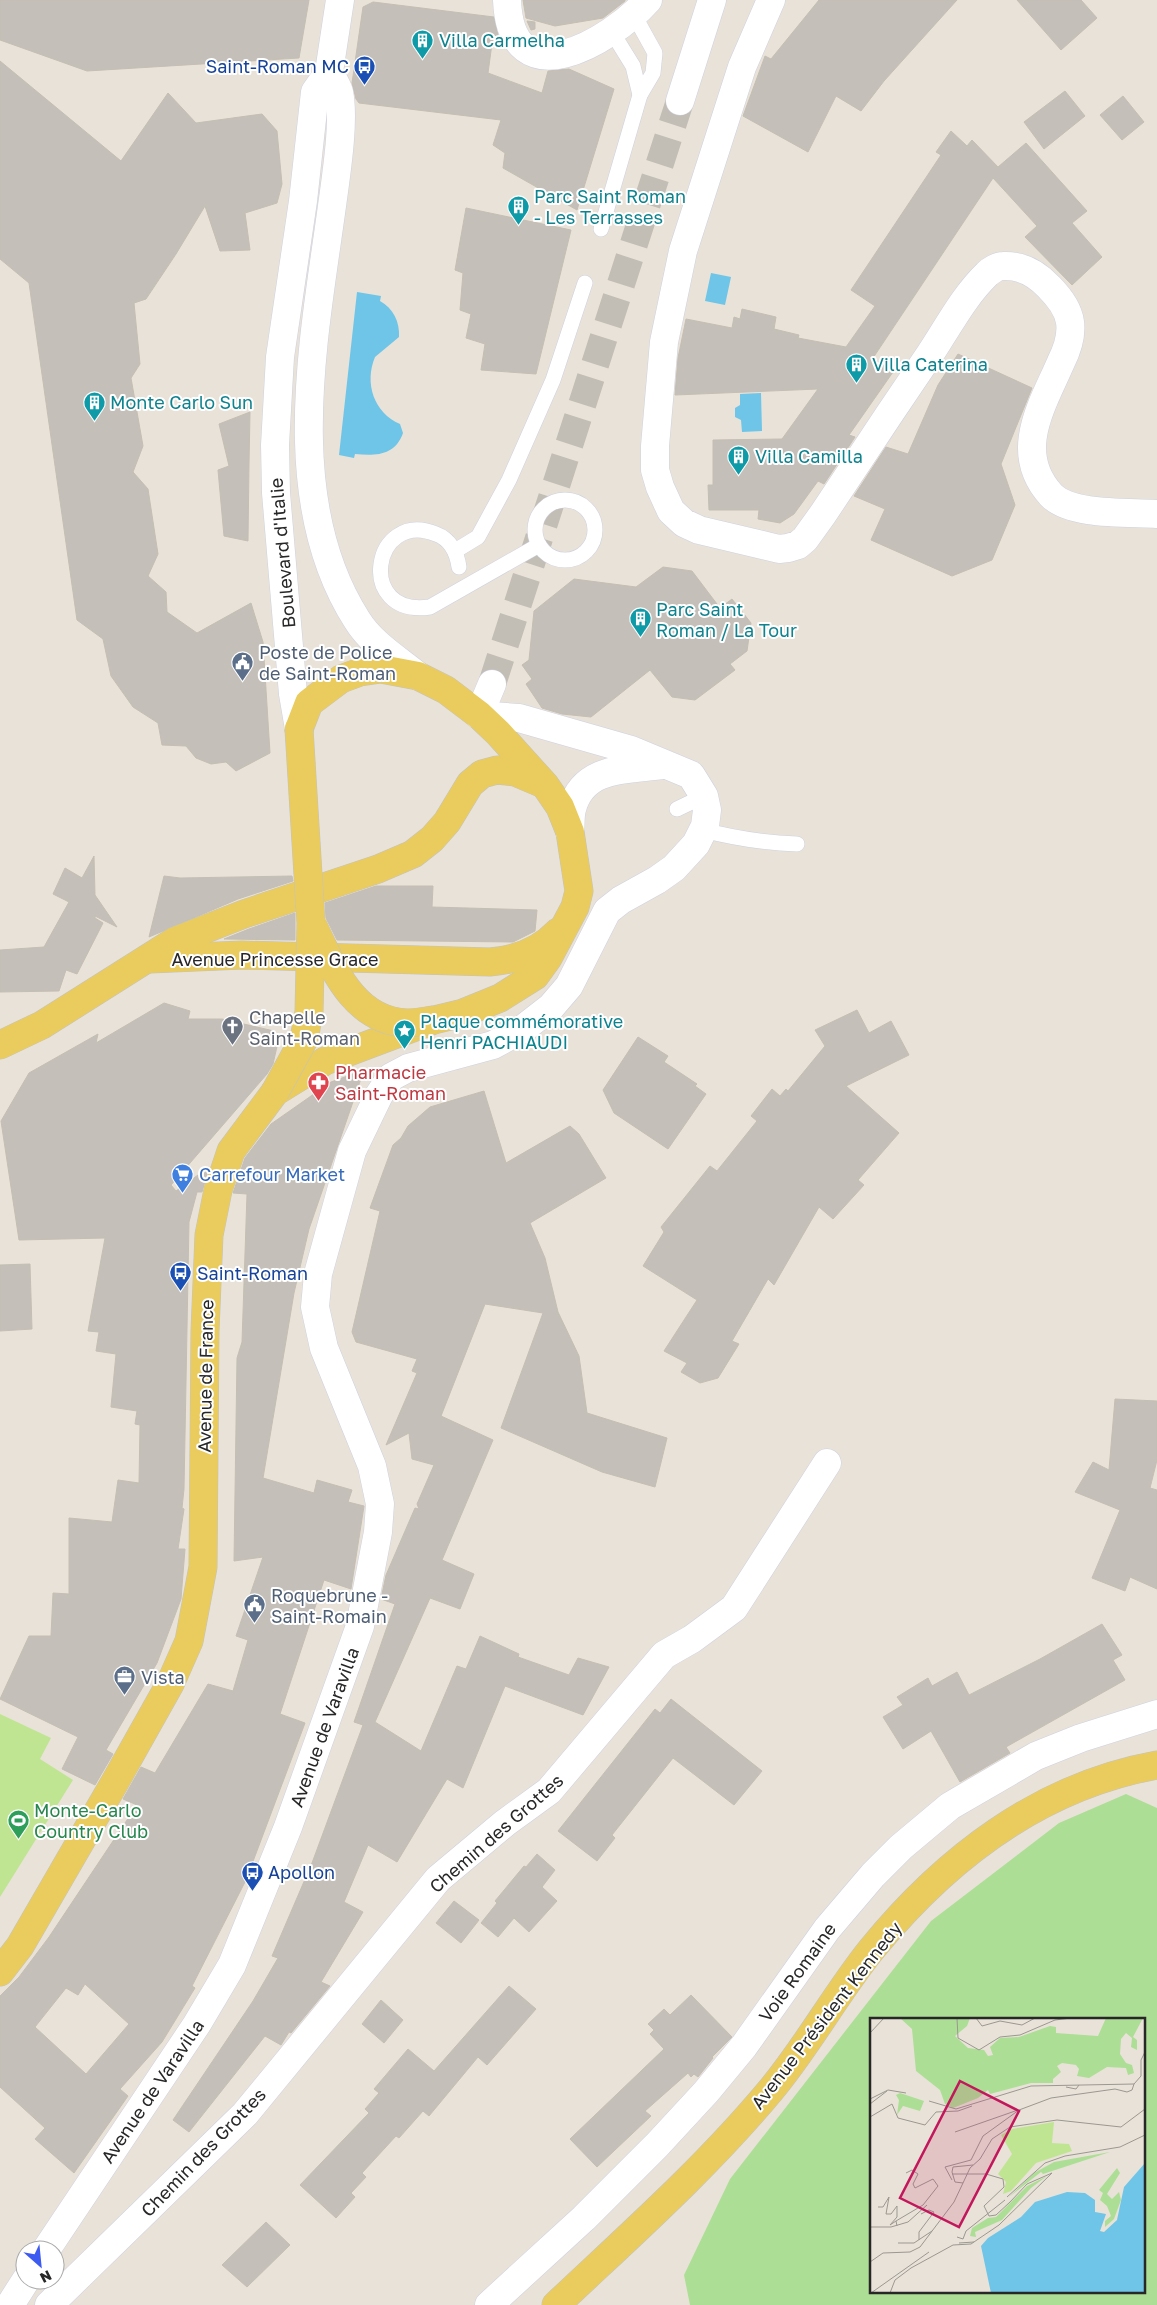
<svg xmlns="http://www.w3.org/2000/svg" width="1157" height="2305" font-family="'Golos Text',sans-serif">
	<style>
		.green { fill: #adde96; fill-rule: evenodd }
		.pitch { fill: #c0e592 }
		.water { fill: #6ec5e8 }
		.building { fill: #c4bfb8; stroke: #c4beb3; fill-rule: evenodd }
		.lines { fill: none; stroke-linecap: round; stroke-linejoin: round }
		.street-tunnel { stroke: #c2bdb5; stroke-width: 28; stroke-dasharray: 28 14; stroke-linecap: butt }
		.lane-casing { stroke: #ced1df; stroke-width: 16 }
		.street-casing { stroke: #ced1df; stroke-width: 29 }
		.secondary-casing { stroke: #ced1df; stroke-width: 29 }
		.primary-casing { stroke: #c3c3c3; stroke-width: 29 }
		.lane { stroke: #fff; stroke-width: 15 }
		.street { stroke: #fff; stroke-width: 28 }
		.secondary { stroke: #fff; stroke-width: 28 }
		.primary { stroke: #e9cc5d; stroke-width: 28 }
		.primary-bridge-casing { stroke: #c3c3c3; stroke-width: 29; stroke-linecap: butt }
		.primary-bridge { stroke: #e9cc5d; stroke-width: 28 }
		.labels { text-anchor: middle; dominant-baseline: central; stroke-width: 4; stroke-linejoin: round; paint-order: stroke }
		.culture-label { font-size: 18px; fill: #0d838f; stroke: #fff; text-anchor: start }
		.transit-label { font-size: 18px; fill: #164399; stroke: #fff; text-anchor: start }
		.street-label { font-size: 18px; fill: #272727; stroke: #fff }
		.service-label { font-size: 18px; fill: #4e5e75; stroke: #fff; text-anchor: start }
		.worship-label { font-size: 18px; fill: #5b616d; stroke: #fff; text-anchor: start }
		.health-label { font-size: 18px; fill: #be3a42; stroke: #fff; text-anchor: start }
		.shop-label { font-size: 18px; fill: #366cbe; stroke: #fff; text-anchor: start }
		.leisure-label { font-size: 18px; fill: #27864d; stroke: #fff; text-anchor: start }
		.inset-road { fill: none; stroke: #9b9791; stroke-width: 1 }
		.view { fill: #c2185b; fill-opacity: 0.15; stroke: #c2185b; stroke-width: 2.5 }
		.inset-edge { fill: none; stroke: #272727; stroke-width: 2.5 }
	</style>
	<rect width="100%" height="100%" fill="#e9e2d8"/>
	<path class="green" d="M1126,1794L1157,1808V2305H690L684,2275L730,2179L931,1921L1059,1823ZM871,2019H1143V2291H871Z"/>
	<path class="pitch" d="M0,1714L51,1738L40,1759L73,1780L0,1897Z"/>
	<g class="water">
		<path d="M711,273L731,277L725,305L705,301Z"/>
		<path d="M357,292L381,296L380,301C393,308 400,322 399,337L375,357C364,383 374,413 400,424L403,433C395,456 375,456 355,454L354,458L339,455Z"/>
		<path d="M761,393L762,431L742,432L741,420L735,417V408L740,405V394Z"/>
	</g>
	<g class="building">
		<path d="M0,0H309L299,58L87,71L0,40Z"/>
		<path d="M523,0H625V1L603,18L555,26L526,18Z"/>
		<path d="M819,0H957L884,81L861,111L836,96L808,152L743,116L765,56L771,59Z"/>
		<path d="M1017,0H1081L1097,18L1061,50Z"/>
		<path d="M373,2L494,17L498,35L493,36L488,73L542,93L548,71L569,69L614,89L577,210L503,168L505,153L493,145L501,120L359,103L356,99L352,83L363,7Z"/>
		<path d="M527,21L535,22V29L531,30Z"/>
		<path d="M0,61L121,161L168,93L196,123L262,114L277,131L282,184L277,203L245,213L250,250L220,251L205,206L176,254L146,299L134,303L140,364L131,378L143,446L133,472L148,489L158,554L148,576L166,592L167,612L197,633L251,603L263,642L270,753L236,771L226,762L211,764L196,758L186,746L162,745L158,723L133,707L111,676L103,639L77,620L29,283L0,259Z"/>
		<path d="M1065,91L1085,116L1044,149L1024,122Z"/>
		<path d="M1123,96L1144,122L1122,140L1100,115Z"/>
		<path d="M951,131L967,146L972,140L998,167L1026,143L1087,211L1072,223L1102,257L1072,285L1025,237L1037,226L993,178L873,358L893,372L849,435L855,437L824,484L818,481L794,514L780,523L758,519L759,510H709L708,485H713V440L782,439L818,389L675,395L678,358L686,319L732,328L734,317L740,319L742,309L776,317L774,329L799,335L798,338L846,347L875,306L851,290L941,155L936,152Z"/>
		<path d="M466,208L571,230L536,374L481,370L485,344L466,338L471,314L460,310L463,273L455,270Z"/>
		<path d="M958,354L1032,388L1001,464L1015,505L992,560L952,576L871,540L885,509L854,496L886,447L908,454L938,385Z"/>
		<path d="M250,412L249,464L248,541L224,536L218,470L229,466L219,424Z"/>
		<path d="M663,567L692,571L720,608L732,599L751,623L747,651L730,664L735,670L695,700L672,697L650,670L591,717L562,714L542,708L526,684L532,679L522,665L529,660L534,611L574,579L636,587Z"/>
		<path d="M94,856L95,895L117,927L95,916V918L103,923L77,974L66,970L59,991L0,992V950L44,947L69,902L53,894L65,868L82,878Z"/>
		<path d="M164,876L180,878L292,876L293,881L238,899L149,937Z"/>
		<path d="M376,886H433L432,907L537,910L535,931L513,942L337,940L326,918L325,903Z"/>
		<path d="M295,913V940L224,939L249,929Z"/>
		<path d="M164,1003L190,1011L188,1019H222L274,1031L271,1041L278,1042L273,1064L267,1074L171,1185L176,1191L209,1167L202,1192H197L189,1222L184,1489L182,1508L184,1509L178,1549H185L181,1599L157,1663L106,1750L113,1754L95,1785L62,1769L78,1737L0,1699L29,1636H51L53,1593L69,1594V1518L112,1522L118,1480L139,1483L140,1425L135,1424L137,1411L111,1407L116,1354L96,1351L99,1332L88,1331L105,1238L19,1240L1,1121L29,1073L98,1034L96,1043Z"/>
		<path d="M857,1010L869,1033L891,1021L909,1055L846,1086L899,1133L858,1180L864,1185L833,1219L819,1207L774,1285L768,1279L732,1341L739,1344L718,1378L700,1383L681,1372L687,1363L664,1351L697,1300L643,1266L664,1232L661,1227L710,1166L717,1171L757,1121L751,1116L772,1089L780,1096L786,1089L788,1091L825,1046L815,1030Z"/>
		<path d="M638,1037L668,1056L664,1062L697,1084L695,1086L706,1094L668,1149L614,1113L603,1090Z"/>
		<path d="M364,1070L309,1229L294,1293L263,1478L314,1493L317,1480L352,1490L348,1502L364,1506L351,1589L324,1580L280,1714L305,1723L246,1880L192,1986L195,1988L162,2042L120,2089L128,2096L74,2173L35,2139L45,2128L0,2087V1996L19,1977L49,1937L137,1805L123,1799L141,1767L155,1773L208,1684L233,1691L248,1640L236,1636L263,1557L234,1561L237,1358L242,1342L247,1194L233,1193L245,1158L271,1124L331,1082ZM85,1984L129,2024L86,2074L35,2027L66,1988L78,1995Z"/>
		<path d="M484,1091L506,1163L570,1126L579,1134L606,1178L530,1223L545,1258L558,1312L579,1356L587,1413L667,1438L655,1487L602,1472L501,1428L543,1313L485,1304L441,1416L493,1440L442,1560L474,1574L460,1609L430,1598L375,1722L421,1751L457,1666L466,1669L480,1636L519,1654L518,1657L569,1675L578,1658L609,1667L583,1715L505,1686L463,1788L447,1779L397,1862L368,1845L344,1902L363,1912L321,1982L330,1986L291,2033L289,2032L281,2045L265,2036L189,2132L173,2120L253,2001L278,1958L272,1956L312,1863L363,1725L354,1722L395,1604L381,1599L386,1575L415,1508L419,1509L417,1504L434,1465L412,1459L409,1433L386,1445L417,1373L412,1371L417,1359L356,1342L352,1332L380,1211L370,1208L393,1145L401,1138L408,1126L430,1107Z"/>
		<path d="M30,1264L32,1329L0,1331V1265Z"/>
		<path d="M1115,1399L1157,1401V1460L1150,1488L1157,1490V1589L1130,1577L1125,1591L1092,1578L1120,1510L1075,1492L1093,1462L1109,1470Z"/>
		<path d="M1102,1624L1122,1655L1113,1660L1125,1680L1006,1747L1010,1753L960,1782L931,1731L903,1749L883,1717L903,1705L897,1697L928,1678L932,1686L957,1672L969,1695L1040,1659Z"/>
		<path d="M671,1699L762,1771L734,1805L673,1758L612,1835L615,1838L597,1861L558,1831L655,1709L660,1713Z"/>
		<path d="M537,1854L555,1870L542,1887L557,1901L529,1932L514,1918L498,1937L481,1923L497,1903L495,1901L524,1866L526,1867Z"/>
		<path d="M454,1901L479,1920L461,1943L436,1923Z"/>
		<path d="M509,1986L536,2009L487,2065L478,2057L429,2116L423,2111L399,2138L396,2136L362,2173L366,2177L351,2193L355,2197L336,2218L300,2185L369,2113L365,2109L379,2093L374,2089L408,2049L434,2071Z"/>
		<path d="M691,1995L732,2037L712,2057L713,2058L698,2077L694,2074L691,2077L688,2073L645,2111L651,2116L597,2167L570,2139L664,2049L650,2034L654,2030L648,2024L664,2009L670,2015Z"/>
		<path d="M381,2000L403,2020L384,2043L362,2024Z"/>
		<path d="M266,2222L290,2245L247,2287L222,2265Z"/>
	</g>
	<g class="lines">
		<path class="street-tunnel" d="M492,684L680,101"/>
		<defs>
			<g id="lane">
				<path d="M612,32L633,66L640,95"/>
				<path d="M601,229L640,95L653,73L655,53L634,15"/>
				<circle cx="565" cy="530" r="30"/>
				<path d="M455,551L478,537L509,480L553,380L585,283"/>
				<path d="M459,567C457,553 450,539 436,534C372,508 355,618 430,607L539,545"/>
				<path d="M677,809L704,796"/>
				<path d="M703,830C734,838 766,843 797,844"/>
			</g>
			<g id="street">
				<path d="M507,0C511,101 610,42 648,0"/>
				<path d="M771,0L742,67L683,251L664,342L655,446V470L660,487L671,511L684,523L699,530L779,549L788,548L798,545L805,539L823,514C858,461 894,407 930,354C948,327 964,296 987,274C991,270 998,266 1003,266C1022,265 1037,274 1049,287C1059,297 1068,308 1070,322C1072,336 1067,350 1061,362C1042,406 1012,452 1051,495C1071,516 1129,512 1157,514"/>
				<path d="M680,101L712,0"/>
				<path d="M479,715L492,684"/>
				<path d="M49,2305L245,2114L438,1879L505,1823L549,1791L664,1655L692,1639L734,1608L827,1463"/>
				<path d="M489,2305L584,2218L657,2145L706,2092L744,2046L827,1929L873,1875L901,1847L950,1806L1036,1756L1081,1738L1157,1714"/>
			</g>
			<g id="secondary">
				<path d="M329,72C332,78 337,85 339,92C345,120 336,176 332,206C314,338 280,500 357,620C371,643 397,659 418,676"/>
				<path d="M299,729L293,694L276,493L275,445L280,357L303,201L315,92L329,72L340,0"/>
				<path d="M570,832C571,825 570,816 572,809C583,765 629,770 664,765"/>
				<path d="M46,2250L197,2024L232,1965L288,1827L360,1626L378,1532L380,1504L372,1466L324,1348L315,1307L318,1274L352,1151L379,1095L391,1077L408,1068L493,1045L524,1028L551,1007L569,986L607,911L621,900L657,880L674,868L696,844L705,826L707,810L704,796L691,775L631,750L519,718L479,715"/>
				<path d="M10,2305L26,2280"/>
			</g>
			<g id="primary">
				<path d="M150,959L242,955L490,962C516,960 539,952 558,932"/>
				<path d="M0,1045L42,1025L175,941L244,914L378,869L413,854L432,839L447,822L470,784L482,774L497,770L515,772L541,783"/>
				<path d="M0,1972L20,1946L115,1782L170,1684L189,1641L203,1567L205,1331L209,1235L218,1190L231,1151L275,1092L325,1061L434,1020L463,1013L500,998L535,976L548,958L575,907L579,891L570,832L560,807L545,785L498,733L479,715L446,690L418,676L381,669L360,672L341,679L309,703L299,729"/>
				<path d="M556,2305C629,2236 705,2169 770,2091C807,2047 835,1995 871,1950C945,1859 1040,1786 1157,1765"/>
			</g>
		</defs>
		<use href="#lane" class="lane-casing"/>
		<use href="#street" class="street-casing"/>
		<use href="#secondary" class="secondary-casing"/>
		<use href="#primary" class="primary-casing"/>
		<use href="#lane" class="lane"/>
		<use href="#street" class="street"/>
		<use href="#secondary" class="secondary"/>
		<use href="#primary" class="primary"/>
		<defs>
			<g id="primary-bridge">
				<path d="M313,926C333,967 353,1021 407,1023C416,1023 425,1021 434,1020"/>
				<path d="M275,1092L304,1039L309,1012L311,923L299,729"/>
			</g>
		</defs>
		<use href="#primary-bridge" class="primary-bridge-casing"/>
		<use href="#primary-bridge" class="primary-bridge"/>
	</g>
	<defs>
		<symbol id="building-pin" viewBox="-11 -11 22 30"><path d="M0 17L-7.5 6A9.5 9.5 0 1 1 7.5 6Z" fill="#0f9aa8" stroke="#fff"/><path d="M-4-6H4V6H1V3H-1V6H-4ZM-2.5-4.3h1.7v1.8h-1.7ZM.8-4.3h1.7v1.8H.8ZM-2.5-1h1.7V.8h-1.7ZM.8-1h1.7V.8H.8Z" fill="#fff"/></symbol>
		<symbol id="bus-pin" viewBox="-11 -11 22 30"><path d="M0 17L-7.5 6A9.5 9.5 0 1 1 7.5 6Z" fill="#1a4fb4" stroke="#fff"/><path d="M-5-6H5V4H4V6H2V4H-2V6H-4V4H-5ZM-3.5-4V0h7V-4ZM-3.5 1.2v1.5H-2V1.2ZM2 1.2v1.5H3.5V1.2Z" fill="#fff"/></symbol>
		<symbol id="civic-pin" viewBox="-11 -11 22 30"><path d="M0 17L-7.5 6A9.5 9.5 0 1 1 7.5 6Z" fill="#5c6f8a" stroke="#fff"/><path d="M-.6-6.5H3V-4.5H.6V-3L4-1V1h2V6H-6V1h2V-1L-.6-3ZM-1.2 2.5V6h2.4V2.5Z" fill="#fff"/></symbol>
		<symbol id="church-pin" viewBox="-11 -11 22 30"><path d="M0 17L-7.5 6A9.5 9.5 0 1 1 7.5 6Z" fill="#6b7280" stroke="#fff"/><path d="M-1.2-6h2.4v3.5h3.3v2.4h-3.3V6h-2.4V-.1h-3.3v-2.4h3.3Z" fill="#fff"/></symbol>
		<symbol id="sight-pin" viewBox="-11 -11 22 30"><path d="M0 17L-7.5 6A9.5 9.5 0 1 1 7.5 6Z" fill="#0f9aa8" stroke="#fff"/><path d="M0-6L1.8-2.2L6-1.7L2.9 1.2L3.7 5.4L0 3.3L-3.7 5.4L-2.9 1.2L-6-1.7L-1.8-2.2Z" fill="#fff"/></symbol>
		<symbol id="pharmacy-pin" viewBox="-11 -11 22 30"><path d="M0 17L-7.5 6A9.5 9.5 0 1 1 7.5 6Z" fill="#e0444e" stroke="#fff"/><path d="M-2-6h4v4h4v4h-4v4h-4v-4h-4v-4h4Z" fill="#fff"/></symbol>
		<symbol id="supermarket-pin" viewBox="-11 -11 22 30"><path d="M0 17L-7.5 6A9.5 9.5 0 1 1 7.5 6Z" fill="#3f7fe0" stroke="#fff"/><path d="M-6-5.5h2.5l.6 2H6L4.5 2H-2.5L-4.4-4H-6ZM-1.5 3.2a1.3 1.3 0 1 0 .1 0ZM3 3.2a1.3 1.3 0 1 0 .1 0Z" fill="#fff"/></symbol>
		<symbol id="office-pin" viewBox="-11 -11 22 30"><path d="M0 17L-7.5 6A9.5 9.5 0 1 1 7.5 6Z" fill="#5c6f8a" stroke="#fff"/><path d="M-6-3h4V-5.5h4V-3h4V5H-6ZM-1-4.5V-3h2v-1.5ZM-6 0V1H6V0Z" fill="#fff"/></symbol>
		<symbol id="stadium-pin" viewBox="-11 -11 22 30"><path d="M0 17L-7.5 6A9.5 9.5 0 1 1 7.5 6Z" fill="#2e9e5b" stroke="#fff"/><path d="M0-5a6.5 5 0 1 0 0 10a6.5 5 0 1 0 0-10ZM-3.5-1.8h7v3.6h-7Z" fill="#fff"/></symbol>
	</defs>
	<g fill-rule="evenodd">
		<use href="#building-pin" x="410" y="28" width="25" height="34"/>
		<use href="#bus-pin" x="352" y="54" width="25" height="34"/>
		<use href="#building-pin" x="506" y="194" width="25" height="34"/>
		<use href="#building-pin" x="844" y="352" width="25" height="34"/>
		<use href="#building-pin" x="82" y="390" width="25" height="34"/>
		<use href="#building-pin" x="726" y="444" width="25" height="34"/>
		<use href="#building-pin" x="628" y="606" width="25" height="34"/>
		<use href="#civic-pin" x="230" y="650" width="25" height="34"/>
		<use href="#church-pin" x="220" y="1014" width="25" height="34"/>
		<use href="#sight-pin" x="392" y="1018" width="25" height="34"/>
		<use href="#pharmacy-pin" x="306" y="1070" width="25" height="34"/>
		<use href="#supermarket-pin" x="170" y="1162" width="25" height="34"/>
		<use href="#bus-pin" x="168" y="1260" width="25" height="34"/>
		<use href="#civic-pin" x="242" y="1592" width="25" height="34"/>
		<use href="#office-pin" x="112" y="1664" width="25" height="34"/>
		<use href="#stadium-pin" x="6" y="1808" width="25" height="34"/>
		<use href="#bus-pin" x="240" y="1860" width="25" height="34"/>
	</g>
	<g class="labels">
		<g class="culture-label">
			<text x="439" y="40">Villa Carmelha</text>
			<text x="534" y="196">Parc Saint Roman<tspan x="534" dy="21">- Les Terrasses</tspan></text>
			<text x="872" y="364">Villa Caterina</text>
			<text x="110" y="402">Monte Carlo Sun</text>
			<text x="755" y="456">Villa Camilla</text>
			<text x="656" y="609">Parc Saint<tspan x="656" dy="21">Roman / La Tour</tspan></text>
			<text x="420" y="1021">Plaque commémorative<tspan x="420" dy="21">Henri PACHIAUDI</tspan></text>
		</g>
		<g class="transit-label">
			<text x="349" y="66" text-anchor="end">Saint-Roman MC</text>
			<text x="197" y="1273">Saint-Roman</text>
			<text x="268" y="1872">Apollon</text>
		</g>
		<g class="street-label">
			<text transform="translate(282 553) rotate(-95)">Boulevard d'Italie</text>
			<text x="275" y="959">Avenue Princesse Grace</text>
			<text transform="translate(205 1376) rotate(-89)">Avenue de France</text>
			<text transform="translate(324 1727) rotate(-70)">Avenue de Varavilla</text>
			<text transform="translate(496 1833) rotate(-41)">Chemin des Grottes</text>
			<text transform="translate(797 1972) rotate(-54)">Voie Romaine</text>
			<text transform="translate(826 2015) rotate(-52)">Avenue Président Kennedy</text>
			<text transform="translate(152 2091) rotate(-56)">Avenue de Varavilla</text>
			<text transform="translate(203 2152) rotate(-46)">Chemin des Grottes</text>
		</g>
		<g class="service-label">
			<text x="259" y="652">Poste de Police<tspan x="259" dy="21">de Saint-Roman</tspan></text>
			<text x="271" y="1595">Roquebrune -<tspan x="271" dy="21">Saint-Romain</tspan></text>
			<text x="141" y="1677">Vista</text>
		</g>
		<g class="worship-label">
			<text x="249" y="1017">Chapelle<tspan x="249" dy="21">Saint-Roman</tspan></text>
		</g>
		<g class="health-label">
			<text x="335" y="1072">Pharmacie<tspan x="335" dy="21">Saint-Roman</tspan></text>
		</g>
		<g class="shop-label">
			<text x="199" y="1174">Carrefour Market</text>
		</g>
		<g class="leisure-label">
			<text x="34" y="1810">Monte-Carlo<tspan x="34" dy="21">Country Club</tspan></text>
		</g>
	</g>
	<g transform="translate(870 2018)">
		<rect width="275" height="275" fill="#e9e2d8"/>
		<path d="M30,0H100L97,8L85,18L98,30L114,32L118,38L123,37L120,29L130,20L149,19L180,8L186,9V15L228,18L236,0H273L263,19L267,22V32L261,29L262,20L256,15L251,21L250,36L256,45L262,47L264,55L258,57L256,50L237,49L219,60L207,58L209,51L206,47L192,45L187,48L191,54L183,61V65H161L120,76L118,72L108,80L83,90L75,86L70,72L46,53L42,11ZM30,75L54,83L50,93L33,88L27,97L29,82L26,77ZM240,134L173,156L171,154L139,179L164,155L184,144ZM247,150L250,155L237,176L242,181L249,174L251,182L244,201L235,209V203L241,198L237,188L230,182L233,175L229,172ZM177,158L161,170L132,202L105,214L106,219L100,218L102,210L118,200L126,199L157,168Z" fill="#adde96"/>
		<path d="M184,104L182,125L199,126L202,133L166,145L141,173L133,176L136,164L128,156L142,136L131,117L142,111Z" fill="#c0e592"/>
		<path d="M275,145V275H121L111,228L118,220L151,199L165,184L197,174L215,175L225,182V194L236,196L230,213L234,214L247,202L254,169Z" fill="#6ec5e8"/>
		<path class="inset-road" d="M87,0L88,20L109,32L130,19L150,17L185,2L201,0M106,0L112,8L130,3L152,7L165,0M0,15L14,0M196,69L206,71L209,67M0,81L18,72L36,75M59,83L86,91L161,68L264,66L271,58V42L275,34M0,86L17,73M0,99L22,86L28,100L55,107L66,94L88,93L102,88M85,114L148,92M103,147L83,149L82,154L85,164L93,165L100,150L110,141L122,121L140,109L187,102L251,109L275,91M82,156H116L133,161L134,169L114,188L119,198L126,197L140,184M82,162L75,149L101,142L113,118L149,92L181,80L245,71L257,74L262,72L264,66M137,179L175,145L195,138L250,129L275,117M8,189H13L19,179L16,196H21L27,188V199L20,207L26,203M27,208L26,203L53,187L68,168L63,161L45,170L43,166L48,156L42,152L36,155M0,209H21L38,204L57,187M87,219L93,221L96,213L135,182M49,222V214L64,194L59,192L51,196M28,225H44L62,213M89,225L104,224M0,244L13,235L40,234L50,229L84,184L93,165M1,275L59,234M20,275L25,262L41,250L83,227L101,226L129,207L182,155L157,166L140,184"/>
		<path class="view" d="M90,63L149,93L89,209L30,180Z"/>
		<rect width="275" height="275" class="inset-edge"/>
	</g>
	<g transform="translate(40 2265) rotate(153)"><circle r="24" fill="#ffffff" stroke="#a9a9a9"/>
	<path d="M0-4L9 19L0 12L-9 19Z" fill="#3d5bf1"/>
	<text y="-8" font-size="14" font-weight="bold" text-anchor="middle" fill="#272727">N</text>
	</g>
</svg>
